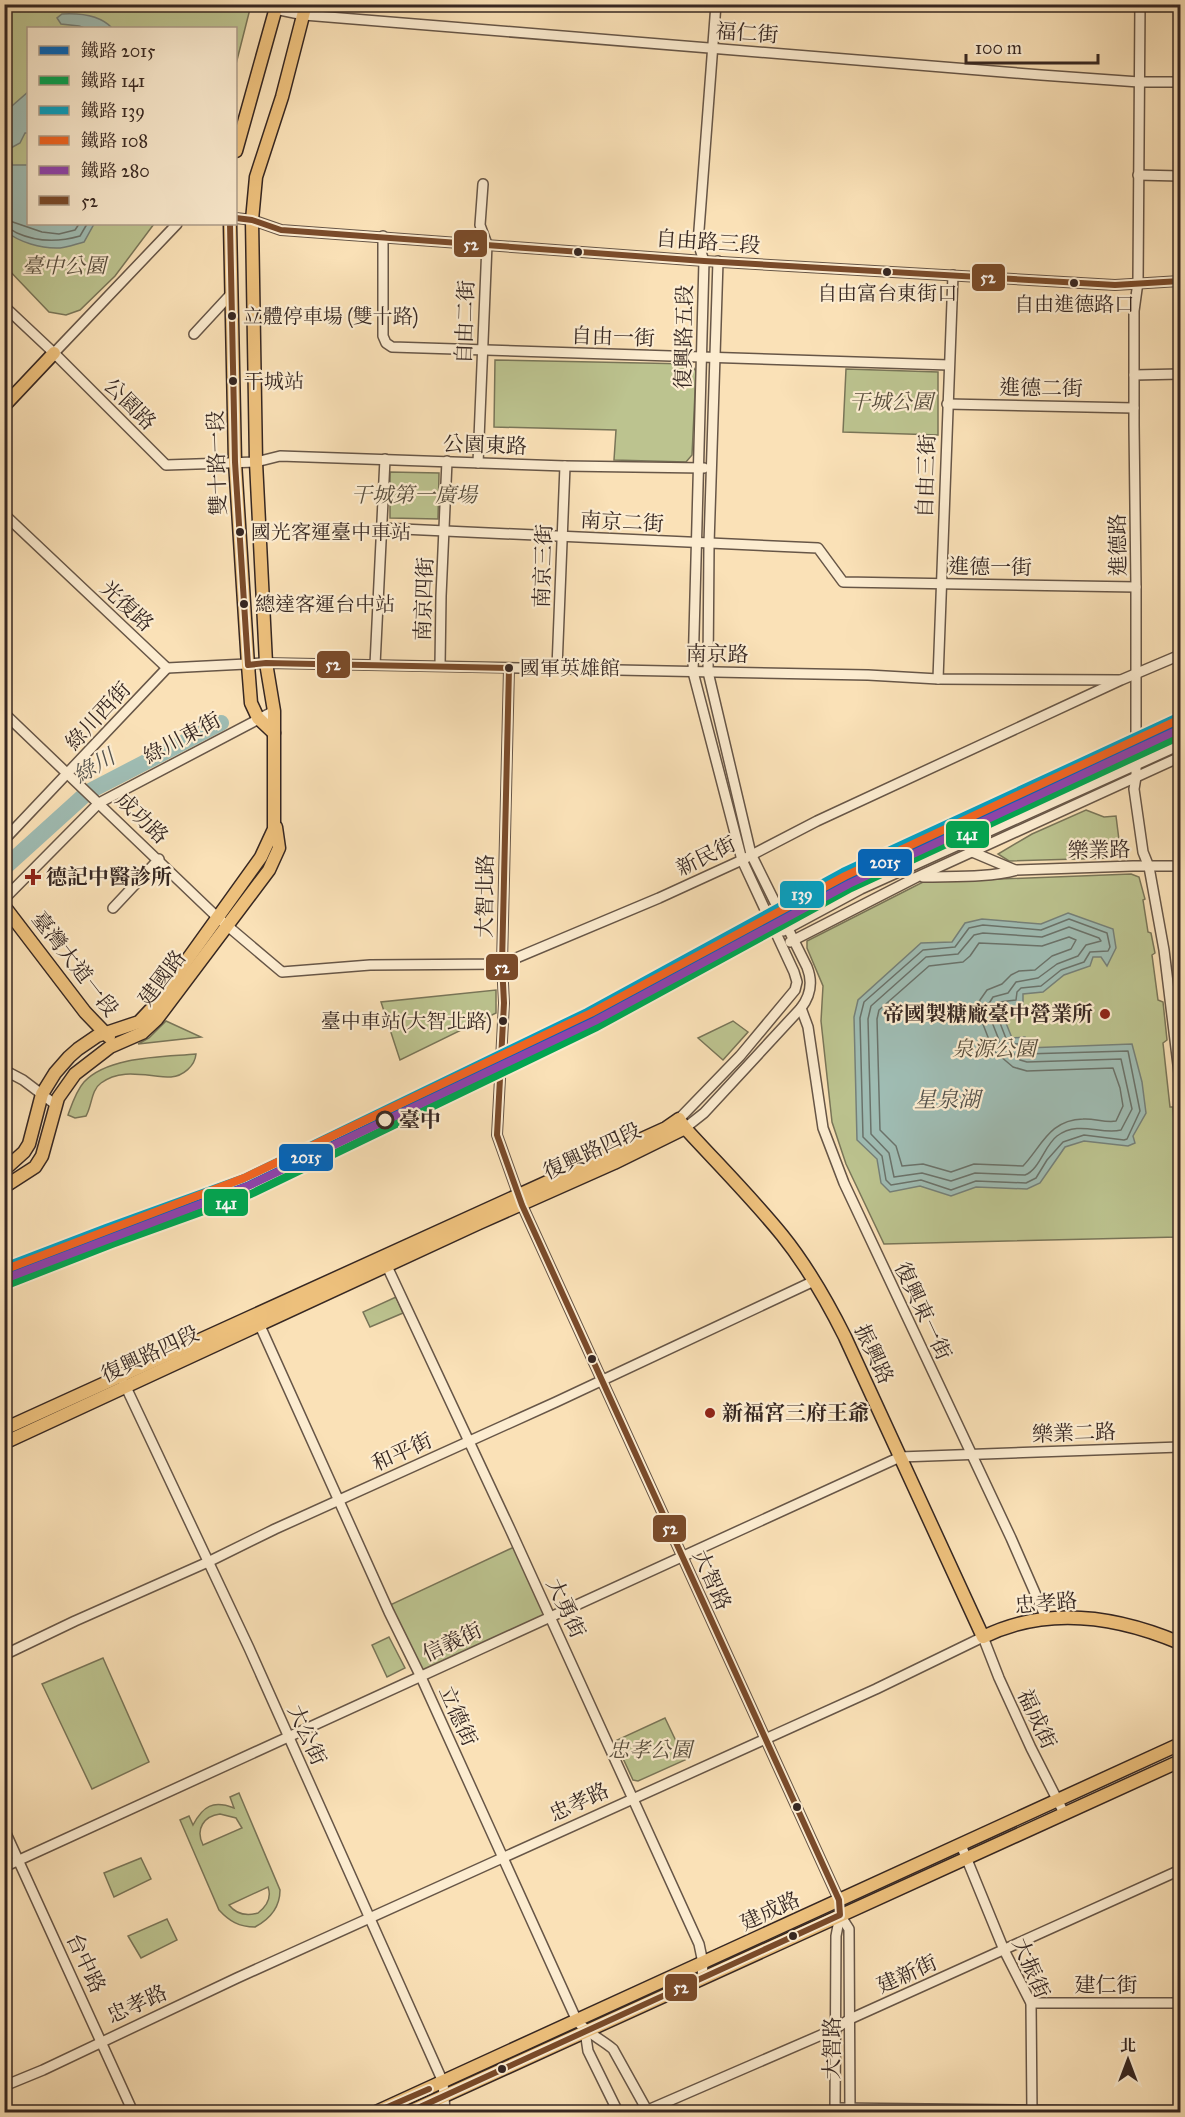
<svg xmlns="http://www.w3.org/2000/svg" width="1185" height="2117" font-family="'IM FELL Great Primer','Noto Serif TC',serif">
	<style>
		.green { fill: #bcc38f; stroke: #797558; stroke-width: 1.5; fill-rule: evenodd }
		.water { fill: #9fbcb3; stroke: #758079; stroke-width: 1.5 }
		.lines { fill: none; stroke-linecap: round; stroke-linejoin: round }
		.shore { stroke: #6a726a; stroke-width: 1.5 }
		.river { stroke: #9fbcb3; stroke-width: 16 }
		.minor-casing { stroke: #675647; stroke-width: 12 }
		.major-casing { stroke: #362722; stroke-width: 15 }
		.minor { stroke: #fcecd0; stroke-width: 9 }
		.major { stroke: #edc07c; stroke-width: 12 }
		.bus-1-casing { stroke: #fcecd0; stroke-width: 10 }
		.bus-1 { stroke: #7a4b2a; stroke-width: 6 }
		.rail-1-casing { stroke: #fcecd0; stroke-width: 12 }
		.rail-2-casing { stroke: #fcecd0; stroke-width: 12 }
		.rail-3-casing { stroke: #fcecd0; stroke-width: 12 }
		.rail-4-casing { stroke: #fcecd0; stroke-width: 12 }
		.rail-5-casing { stroke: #fcecd0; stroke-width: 12 }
		.rail-1 { stroke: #0065bd; stroke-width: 8 }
		.rail-2 { stroke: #00a651; stroke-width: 8 }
		.rail-3 { stroke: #03a2c5; stroke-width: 8 }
		.rail-4 { stroke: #f26522; stroke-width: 8 }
		.rail-5 { stroke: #8e44ad; stroke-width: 8 }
		.bus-dot { fill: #362722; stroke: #fcecd0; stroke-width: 2 }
		.poi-dot { fill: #8f2418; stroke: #fcecd0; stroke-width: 2 }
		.stop-dot { fill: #fcecd0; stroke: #362722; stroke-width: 3 }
		.labels { text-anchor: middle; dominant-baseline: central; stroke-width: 4.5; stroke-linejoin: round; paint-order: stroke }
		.bus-label { font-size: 20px; fill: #362722; stroke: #fcecd0; text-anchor: start }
		.street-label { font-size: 21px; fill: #362722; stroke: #fcecd0 }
		.park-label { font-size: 21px; font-style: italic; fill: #584e3d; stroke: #fcecd0 }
		.poi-label { font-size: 21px; font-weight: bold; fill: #362722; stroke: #fcecd0; text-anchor: start }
		.stop-label { font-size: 21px; font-weight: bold; fill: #362722; stroke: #fcecd0; text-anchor: start }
		.water-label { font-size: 22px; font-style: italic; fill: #56544e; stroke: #fcecd0 }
		.line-badge { stroke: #fcecd0; stroke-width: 2 }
		.badge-label { font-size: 16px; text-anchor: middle; font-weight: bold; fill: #fff }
	</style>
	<rect width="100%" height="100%" fill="#fae1b7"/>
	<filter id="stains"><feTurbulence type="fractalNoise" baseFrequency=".00333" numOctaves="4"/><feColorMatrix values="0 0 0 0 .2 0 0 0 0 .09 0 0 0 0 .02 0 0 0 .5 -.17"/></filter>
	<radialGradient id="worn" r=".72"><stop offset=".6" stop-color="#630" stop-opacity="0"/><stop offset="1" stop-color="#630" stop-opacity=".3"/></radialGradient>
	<g class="green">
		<path d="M4,5H251L236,64V28H28V224H154L115,276L80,310L66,315L49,312L5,266Z"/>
		<path d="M495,360L691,364L696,371L692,455L686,462L614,460L616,430L494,427Z"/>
		<path d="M846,369L938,372V435L843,432Z"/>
		<path d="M390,472L439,473L438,519L390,518Z"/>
		<path d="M1086,810L1104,817L1116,816L1120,848L1112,858L1009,861L998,854L1032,834Z"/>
		<path d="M1131,874L1139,877L1145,899L1143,900L1148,932L1151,933L1155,953L1152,955L1158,1000L1163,1002L1167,1040L1163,1043L1170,1107H1173L1178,1179L1175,1180L1176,1193L1179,1196V1200L1177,1202L1178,1237L884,1244L846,1164L832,1122L821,1021L823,986L807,948V941L923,882Z"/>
		<path d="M496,990V1013L400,1060L381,1002Z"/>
		<path d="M166,1021L201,1037L138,1044L149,1038Z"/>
		<path d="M733,1021L748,1032L723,1060L698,1038Z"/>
		<path d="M196,1054C195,1066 183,1076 171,1077C148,1077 122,1067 101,1083C91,1090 92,1106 86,1116L75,1118L68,1115C72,1104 76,1091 84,1082C108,1056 163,1057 196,1054Z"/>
		<path d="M396,1297L403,1313L370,1327L363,1312Z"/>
		<path d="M514,1547L546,1614L422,1673L390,1605Z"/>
		<path d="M389,1637L405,1668L387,1677L372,1645Z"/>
		<path d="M103,1658L149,1762L92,1789L42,1684Z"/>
		<path d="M665,1718L685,1760L638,1781L633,1780L615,1741Z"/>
		<path d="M239,1793L280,1890C280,1908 270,1919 255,1927C239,1927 229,1921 219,1910L180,1820L189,1816L193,1825C203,1806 213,1800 234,1808L230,1797ZM220,1814L236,1818L242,1828L203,1845C195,1829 204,1816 220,1814ZM268,1887C272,1898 267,1906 258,1913C247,1916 236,1914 229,1905Z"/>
		<path d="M141,1858L151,1879L114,1897L104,1873Z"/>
		<path d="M167,1919L177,1940L141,1958L128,1936Z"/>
	</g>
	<g class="water">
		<path d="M62,14C80,13 100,15 112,28H85L79,26L61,24L57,18Z"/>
		<path d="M28,92V133H25L20,143L9,149L12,165H28V224H94L84,242C76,244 68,247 60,248C41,249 19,242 5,231V112Z"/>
		<path d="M1068,913L1113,929L1116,948L1107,966L1101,957H1093L1090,966L1064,975L1043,992L1023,994V1006L1000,1008L1012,1038L1025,1037L1026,1048L1132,1044L1142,1082L1146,1113L1133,1136L1135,1143L1128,1146L1084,1141L1065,1147L1040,1183L1027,1189L976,1187L951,1196L920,1186L890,1192L881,1183L877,1159L857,1140L854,1017L858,1000L921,943L952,942L965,923L982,919L1041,924Z"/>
	</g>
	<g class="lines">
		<g class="shore">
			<path d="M4,219L42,232L59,234L75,230L79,224"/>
			<path d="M4,227C11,228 12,231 17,233C37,242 59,242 80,236L87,224"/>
			<path d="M1069,919L1107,933L1110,947L1108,951L1090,952L1084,962L1061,970L1041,986L1021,988L1017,992L1016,1000L999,1002L995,1006V1010L1007,1041L1010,1043L1018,1044L1020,1051L1025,1054L1128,1051L1140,1111L1127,1139L1124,1140L1084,1135L1063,1142L1047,1160L1036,1178L1026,1183L976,1181L951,1190L921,1180L891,1185L886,1180L882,1156L863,1137L860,1018L864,1002L923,950L955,947L969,928L983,925L1041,930Z"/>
			<path d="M1069,927L1099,938L1101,941L1086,945L1078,956L1057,964L1038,978L1016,982L1008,993L993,997L988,1005V1012L1001,1045L1012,1052L1020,1060L1027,1062L1121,1059L1132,1109L1121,1130C1100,1135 1079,1120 1057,1136C1044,1146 1040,1169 1025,1175L975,1173L951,1181L922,1173L894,1177L889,1153L871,1134L868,1019L871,1006L926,957L958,954L974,935L983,933L1042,937Z"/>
			<path d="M1069,937L1076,940L1071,949L1052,956L1035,970L1019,971L1011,975L1002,984L987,990L980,1000L979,1014L993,1050L1013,1067L1027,1071L1113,1068L1120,1088L1123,1106L1116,1121C1105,1123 1094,1118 1083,1119C1049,1120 1042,1146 1023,1166L974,1164L951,1172L923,1164L902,1166L896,1146L880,1130L877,1019L879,1010L929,966L963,962L970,956L979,943L1042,946Z"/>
		</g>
		<path class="river" d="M4,868L88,792L221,723"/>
		<defs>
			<g id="minor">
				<path d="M1140,4L1138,282L1134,311V425L1136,587V777L1134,789L1143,852L1149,867L1164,950L1180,1081"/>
				<path d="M275,9L304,15L1041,75L1139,82H1180"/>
				<path d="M1138,175L1180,176"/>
				<path d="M236,218L252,220L281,230L704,261L1115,285L1180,281"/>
				<path d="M383,236V336L386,343L392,347L949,365"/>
				<path d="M4,306L54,353L166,465L256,462L280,456L565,466L704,468"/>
				<path d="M194,334L231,294"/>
				<path d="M54,353L177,224"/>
				<path d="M1134,375L1180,374"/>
				<path d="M947,404L1134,408"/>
				<path d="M478,463L487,244L480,225L483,184"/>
				<path d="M4,514L167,668L266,663L868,675L938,679L1119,680"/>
				<path d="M381,528L818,548L843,582L1136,587"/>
				<path d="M375,665L385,459"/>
				<path d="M440,666L441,596L447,461"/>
				<path d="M509,668L502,964L504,1003L497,1135L522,1205L839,1900L840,1915L836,1936L835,2112"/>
				<path d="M557,668L565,466"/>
				<path d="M938,679L953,275"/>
				<path d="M4,713L217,917L282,972L370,965L502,964L659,898L742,860L817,821L1121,680L1180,655"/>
				<path d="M4,840L167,668"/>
				<path d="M970,851L1015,870"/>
				<path d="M923,877C954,876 987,878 1017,870L1133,866H1180"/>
				<path d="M4,899L99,803L274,711"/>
				<path d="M113,908L159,859"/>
				<path d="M783,931L861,889L1180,745"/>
				<path d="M790,942L917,877L1180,757"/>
				<path d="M801,1008L808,1027L823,1128L844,1183L1011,1538L1046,1618"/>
				<path d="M4,1070L23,1080L56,1105"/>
				<path d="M679,1119L740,1056L795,990L797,982L794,972L742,860L693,672L704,261L698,243L716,4"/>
				<path d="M685,1128L704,1113L801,1008C811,995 813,982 807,967L751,854L708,672L709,544L718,261"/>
				<path d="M385,1262L510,1529L699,1944L703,1963L702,1978"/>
				<path d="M257,1319L389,1612L421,1677L577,2021C587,2033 601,2039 613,2049L648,2112"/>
				<path d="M124,1383L249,1648L443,2082L445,2112"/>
				<path d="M4,1655L75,1621L208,1562L275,1529L556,1402L814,1281"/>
				<path d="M4,1829L133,2112"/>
				<path d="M961,1845L1004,1950L1031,2003L1032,2112"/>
				<path d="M4,1867L900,1457L1180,1447"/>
				<path d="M840,1915L849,1929L850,2112"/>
				<path d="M1031,2003H1180"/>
				<path d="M585,2031L588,2051L618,2112"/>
				<path d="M4,2086L43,2070L237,1978L876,1689L983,1637L999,1678L1031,1748L1064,1813"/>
				<path d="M835,2108L1180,2112"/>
				<path d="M648,2110L835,2029L850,2019L1180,1870"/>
			</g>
			<g id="major">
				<path d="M236,151L277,4"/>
				<path d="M230,224L235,462L248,665L251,703L258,718L274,733"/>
				<path d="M4,406L54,353"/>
				<path d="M4,906L85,1012L109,1037"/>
				<path d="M4,1170L24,1152L29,1144L42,1094L55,1073L69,1057L78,1049L97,1036L139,1022L154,1006L261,857L274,829V711L266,663L256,462L252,220L256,177L282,97L306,4"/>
				<path d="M4,1187L35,1167L42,1156L58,1098L75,1074L110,1047L142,1033L157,1019L269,870L279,848L276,827"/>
				<path d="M4,1429L666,1128L679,1119L685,1128C717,1163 752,1198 782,1235C807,1266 827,1301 845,1337L983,1637C1048,1605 1116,1616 1180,1643"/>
				<path d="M4,1443L479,1223L614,1163L685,1128"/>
				<path d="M376,2112L1180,1744"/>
				<path d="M409,2112L1180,1761"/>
			</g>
		</defs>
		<use href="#minor" class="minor-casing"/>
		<use href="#major" class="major-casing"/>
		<use href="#minor" class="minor"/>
		<use href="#major" class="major"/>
		<defs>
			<g id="bus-1">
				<path d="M236,218L252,220L281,230L704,261L1115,285L1180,281"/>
				<path d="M230,224L235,462L248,665L266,663L509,668"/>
				<path d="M376,2112L429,2089"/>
				<path d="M409,2112L840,1915L839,1900L522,1205L497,1135L504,1003L502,964L509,668"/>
			</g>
		</defs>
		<use href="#bus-1" class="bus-1-casing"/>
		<use href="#bus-1" class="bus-1"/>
		<defs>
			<path id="rail-1" d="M4,1277L109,1236L247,1186L591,1020L847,880L1180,726"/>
			<path id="rail-2" d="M7,1285L112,1244L251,1194L595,1028L851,888L1180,736"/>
			<path id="rail-3" d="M4,1267L106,1228L244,1178L587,1012L843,872L1176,718"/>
			<path id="rail-4" d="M4,1270L244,1178L591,1013L845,876L1180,719"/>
			<path id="rail-5" d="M7,1278L248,1186L595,1021L849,884L1180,729"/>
		</defs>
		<use href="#rail-1" class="rail-1-casing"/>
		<use href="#rail-2" class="rail-2-casing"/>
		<use href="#rail-3" class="rail-3-casing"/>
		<use href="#rail-4" class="rail-4-casing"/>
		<use href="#rail-5" class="rail-5-casing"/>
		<use href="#rail-1" class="rail-1"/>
		<use href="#rail-2" class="rail-2"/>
		<use href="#rail-3" class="rail-3"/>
		<use href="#rail-4" class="rail-4"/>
		<use href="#rail-5" class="rail-5"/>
	</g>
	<g class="bus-dot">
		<circle cx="578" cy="252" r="5"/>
		<circle cx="887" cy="272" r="5"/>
		<circle cx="1074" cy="283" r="5"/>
		<circle cx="232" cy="316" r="5"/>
		<circle cx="233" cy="381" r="5"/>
		<circle cx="240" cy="532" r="5"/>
		<circle cx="244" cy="604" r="5"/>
		<circle cx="509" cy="668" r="5"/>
		<circle cx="503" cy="1021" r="5"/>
		<circle cx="592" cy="1359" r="5"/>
		<circle cx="797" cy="1807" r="5"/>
		<circle cx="793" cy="1936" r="5"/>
		<circle cx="502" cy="2069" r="5"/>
	</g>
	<g class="poi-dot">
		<path d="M30 868h6v6h6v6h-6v6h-6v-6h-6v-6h6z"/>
		<circle cx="1105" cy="1014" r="6"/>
		<circle cx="710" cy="1413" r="6"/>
	</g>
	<circle class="stop-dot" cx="385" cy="1120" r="8"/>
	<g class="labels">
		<g class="bus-label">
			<text x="887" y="293" text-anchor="middle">自由富台東街口</text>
			<text x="1074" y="304" text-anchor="middle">自由進德路口</text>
			<text x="243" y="316">立體停車場 (雙十路)</text>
			<text x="244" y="381">干城站</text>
			<text x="251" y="532">國光客運臺中車站</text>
			<text x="255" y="604">總達客運台中站</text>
			<text x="520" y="668">國軍英雄館</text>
			<text x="492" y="1021" text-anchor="end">臺中車站(大智北路)</text>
		</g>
		<g class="street-label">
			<text transform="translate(747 33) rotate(4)">福仁街</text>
			<text transform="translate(708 242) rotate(4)">自由路三段</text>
			<text transform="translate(465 322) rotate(-88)">自由二街</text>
			<text transform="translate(613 337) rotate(2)">自由一街</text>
			<text transform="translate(684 337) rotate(-89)">復興路五段</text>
			<text transform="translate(1041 388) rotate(1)">進德二街</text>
			<text transform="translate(130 404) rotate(45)">公園路</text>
			<text transform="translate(485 445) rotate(2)">公園東路</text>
			<text transform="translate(217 463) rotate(-92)">雙十路一段</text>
			<text transform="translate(926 476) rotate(-88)">自由三街</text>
			<text transform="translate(622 522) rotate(3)">南京二街</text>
			<text transform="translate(1118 545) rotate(-91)">進德路</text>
			<text transform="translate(543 566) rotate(-88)">南京三街</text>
			<text transform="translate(990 567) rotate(1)">進德一街</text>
			<text transform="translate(424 599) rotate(-88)">南京四街</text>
			<text transform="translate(127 606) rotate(43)">光復路</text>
			<text transform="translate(717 654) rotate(1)">南京路</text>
			<text transform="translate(98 716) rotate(-47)">綠川西街</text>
			<text transform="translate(182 738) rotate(-28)">綠川東街</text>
			<text transform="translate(142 818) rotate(44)">成功路</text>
			<text transform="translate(1099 850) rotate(-1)">樂業路</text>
			<text transform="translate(706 856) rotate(-26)">新民街</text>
			<text transform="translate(485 896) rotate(-89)">大智北路</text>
			<text transform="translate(75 964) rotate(52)">臺灣大道一段</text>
			<text transform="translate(162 978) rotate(-53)">建國路</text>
			<text transform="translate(592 1151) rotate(-25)">復興路四段</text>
			<text transform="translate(923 1311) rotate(65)">復興東一街</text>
			<text transform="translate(150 1354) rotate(-25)">復興路四段</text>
			<text transform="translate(874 1354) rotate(65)">振興路</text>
			<text transform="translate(1074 1433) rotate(-2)">樂業二路</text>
			<text transform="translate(402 1452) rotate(-24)">和平街</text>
			<text transform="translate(712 1580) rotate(66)">大智路</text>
			<text transform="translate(1046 1603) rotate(-5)">忠孝路</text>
			<text transform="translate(566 1608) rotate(65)">大勇街</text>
			<text transform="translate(452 1642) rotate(-25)">信義街</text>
			<text transform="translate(458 1716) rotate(66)">立德街</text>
			<text transform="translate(1037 1719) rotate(65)">福成街</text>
			<text transform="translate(307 1735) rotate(66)">大公街</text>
			<text transform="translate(579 1802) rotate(-25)">忠孝路</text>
			<text transform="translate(770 1911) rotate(-25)">建成路</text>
			<text transform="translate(86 1963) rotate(65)">台中路</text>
			<text transform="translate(1031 1968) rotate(67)">大振街</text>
			<text transform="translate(907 1974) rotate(-24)">建新街</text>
			<text x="1106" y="1985">建仁街</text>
			<text transform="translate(137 2004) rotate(-24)">忠孝路</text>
			<text transform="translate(832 2048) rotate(-90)">大智路</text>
		</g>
		<g class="park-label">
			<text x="64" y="266">臺中公園</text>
			<text x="891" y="402">干城公園</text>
			<text x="414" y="495">干城第一廣場</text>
			<text x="994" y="1049">泉源公園</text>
			<text x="650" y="1750">忠孝公園</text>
		</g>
		<g class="poi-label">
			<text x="46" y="877">德記中醫診所</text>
			<text x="1093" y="1014" text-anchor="end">帝國製糖廠臺中營業所</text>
			<text x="722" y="1413">新福宮三府王爺</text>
		</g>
		<g class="stop-label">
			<text x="399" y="1120">臺中</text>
		</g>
		<g class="water-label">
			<text transform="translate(94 766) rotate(-31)">綠川</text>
			<text x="947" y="1099">星泉湖</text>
		</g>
	</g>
	<g class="line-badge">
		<rect x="453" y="229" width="35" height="29" rx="6" fill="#7a4b2a"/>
		<rect x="971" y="263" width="35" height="29" rx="6" fill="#7a4b2a"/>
		<rect x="316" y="650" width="35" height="29" rx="6" fill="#7a4b2a"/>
		<rect x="945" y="820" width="45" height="29" rx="6" fill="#00a651"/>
		<rect x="857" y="848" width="56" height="29" rx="6" fill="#0065bd"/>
		<rect x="779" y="880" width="46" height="29" rx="6" fill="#03a2c5"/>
		<rect x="485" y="953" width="34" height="28" rx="6" fill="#7a4b2a"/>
		<rect x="278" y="1143" width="56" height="29" rx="6" fill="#0065bd"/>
		<rect x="203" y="1188" width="46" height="29" rx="6" fill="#00a651"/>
		<rect x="652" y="1514" width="35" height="29" rx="6" fill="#7a4b2a"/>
		<rect x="664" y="1973" width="34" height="29" rx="6" fill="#7a4b2a"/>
	</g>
	<g class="badge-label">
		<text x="471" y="250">52</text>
		<text x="988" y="283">52</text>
		<text x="333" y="670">52</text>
		<text x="967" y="840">141</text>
		<text x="885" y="868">2015</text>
		<text x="802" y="900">139</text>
		<text x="502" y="973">52</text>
		<text x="306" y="1163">2015</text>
		<text x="226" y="1209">141</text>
		<text x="670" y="1534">52</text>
		<text x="681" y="1993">52</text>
	</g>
	<rect width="1185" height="2117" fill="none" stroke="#fae1b7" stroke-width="24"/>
	<rect x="6" y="6" width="1173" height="2105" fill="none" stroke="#362722" stroke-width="3"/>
	<rect x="12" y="12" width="1161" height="2093" fill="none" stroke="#362722" stroke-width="1.5"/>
	<rect x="27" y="27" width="210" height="198" fill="#fcecd0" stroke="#ad9d8a" stroke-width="1.5"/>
	<rect x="39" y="46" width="30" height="9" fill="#0065bd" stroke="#ad9d8a" stroke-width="1.5"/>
	<text x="81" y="57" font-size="18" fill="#362722">鐵路 2015</text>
	<rect x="39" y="76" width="30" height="9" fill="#00a651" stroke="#ad9d8a" stroke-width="1.5"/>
	<text x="81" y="87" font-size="18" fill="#362722">鐵路 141</text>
	<rect x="39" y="106" width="30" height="9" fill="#03a2c5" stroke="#ad9d8a" stroke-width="1.5"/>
	<text x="81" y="117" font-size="18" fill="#362722">鐵路 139</text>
	<rect x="39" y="136" width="30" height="9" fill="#f26522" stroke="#ad9d8a" stroke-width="1.5"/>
	<text x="81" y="147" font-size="18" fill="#362722">鐵路 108</text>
	<rect x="39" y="166" width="30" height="9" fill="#8e44ad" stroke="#ad9d8a" stroke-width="1.5"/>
	<text x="81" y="177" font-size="18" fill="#362722">鐵路 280</text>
	<rect x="39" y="196" width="30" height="9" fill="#7a4b2a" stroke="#ad9d8a" stroke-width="1.5"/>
	<text x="81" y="207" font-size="18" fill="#362722">52</text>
	<g transform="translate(1128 2060)" stroke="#fcecd0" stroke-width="4.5" paint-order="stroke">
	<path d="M0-4.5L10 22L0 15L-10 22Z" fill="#362722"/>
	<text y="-9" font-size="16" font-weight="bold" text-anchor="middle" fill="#362722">北</text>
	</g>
	<path d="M966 54v9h132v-9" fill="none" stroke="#362722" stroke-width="3"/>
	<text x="975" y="54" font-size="18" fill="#362722" stroke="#fcecd0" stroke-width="4.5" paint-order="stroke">100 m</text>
	<rect width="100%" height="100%" filter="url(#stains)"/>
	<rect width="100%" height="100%" fill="url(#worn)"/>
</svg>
